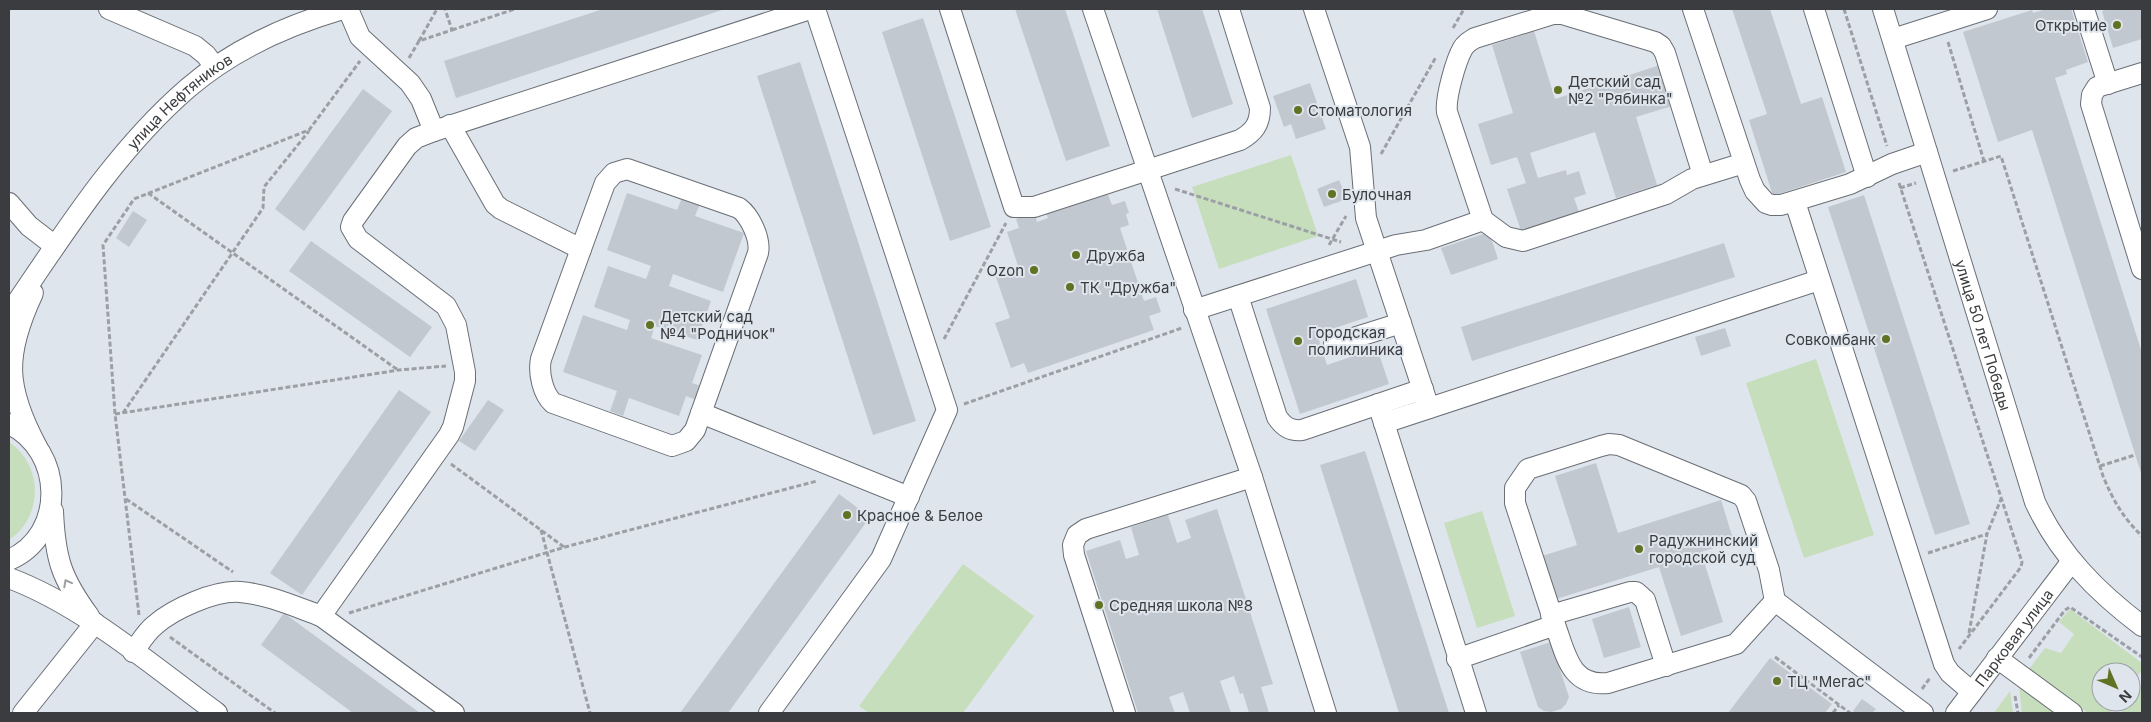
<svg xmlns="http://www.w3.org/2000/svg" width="2151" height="722" font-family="Inter,sans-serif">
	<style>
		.green { fill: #c6debc }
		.building { fill: #c2c8cf }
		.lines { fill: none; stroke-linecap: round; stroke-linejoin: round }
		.minor-casing { stroke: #6a6f76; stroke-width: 22 }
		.path { stroke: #9ca0a6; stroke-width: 3; stroke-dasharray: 5 2.5; stroke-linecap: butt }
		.minor { stroke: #fff; stroke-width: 20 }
		.oneway { stroke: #9c9e9f }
		.poi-dot { fill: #5f7323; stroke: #dfe5ed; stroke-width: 2 }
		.labels { text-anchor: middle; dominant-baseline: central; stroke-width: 4; stroke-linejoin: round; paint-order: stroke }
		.poi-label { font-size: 15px; fill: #3a3c3f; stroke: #dfe5ed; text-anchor: start }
		.street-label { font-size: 15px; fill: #3a3c3f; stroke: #dfe5ed }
	</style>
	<rect width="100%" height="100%" fill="#dfe5ed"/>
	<g class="green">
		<path d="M1291,155L1318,236L1219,269L1192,187Z"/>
		<path d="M1816,359L1874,535L1804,558L1746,383Z"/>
		<path d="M9,442C44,466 43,517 9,540Z"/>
		<path d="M1482,511L1515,616L1477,628L1444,523Z"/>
		<path d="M963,564L1034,616L963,713H869L859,706Z"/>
		<path d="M2071,610L2142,663V670L2131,685V672H2101V702H2119L2110,713H2088L2029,669L2045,648L2061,653L2074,634L2059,622L2068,611Z"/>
		<path d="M2142,685V713H2121Z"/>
		<path d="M2019,686L2054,713H2022Z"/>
		<path d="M2010,691L2013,713H1994Z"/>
	</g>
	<g class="building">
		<path d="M603,9H725L456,98L444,61Z"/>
		<path d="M1015,9H1065L1110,146L1066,161Z"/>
		<path d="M1157,9H1202L1233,104L1192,118Z"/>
		<path d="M1732,9H1770L1801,104L1822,97L1846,172L1773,196L1749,120L1767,114Z"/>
		<path d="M2047,9H2071L2088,62L2066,70L2067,74L2055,78L2142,353V476L2032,130L1998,142L1963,32L2032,10L2033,13Z"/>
		<path d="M2109,9H2142V39L2113,48L2102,11Z"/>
		<path d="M923,18L991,227L950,241L882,32Z"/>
		<path d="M1534,31L1555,99L1660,65L1672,106L1636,117L1657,185L1616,198L1595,132L1530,153L1538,178L1566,170L1567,175L1579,171L1586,194L1574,198L1579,212L1521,231L1507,189L1526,183L1517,157L1491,165L1478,124L1513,113L1492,45Z"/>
		<path d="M800,62L916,421L873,435L757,76Z"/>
		<path d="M1310,83L1326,129L1296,139L1291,124L1284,127L1273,96Z"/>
		<path d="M363,89L392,111L304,231L275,209Z"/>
		<path d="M1339,180L1347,199L1324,207L1317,189Z"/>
		<path d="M1107,192L1112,205L1125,201L1129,213L1126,214L1129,225L1120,228L1144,301L1156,297L1161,312L1149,316L1154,330L1028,373L1024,363L1011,368L995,323L1010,318L996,277L1019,269L1007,232L1019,228L1016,219L1034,212L1037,222L1048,218L1046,213Z"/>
		<path d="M627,193L677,210L682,198L700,204L695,216L744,233L723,292L673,274L669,286L711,301L697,340L655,326L651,338L702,355L692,383L704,387L699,401L686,396L679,416L629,398L623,416L610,411L617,391L563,372L583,315L627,330L630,320L594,307L608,266L646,279L651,266L607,250Z"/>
		<path d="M1864,195L1970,524L1935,535L1828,207Z"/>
		<path d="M133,211L147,220L129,247L116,238Z"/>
		<path d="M1489,232L1498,259L1451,275L1441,248Z"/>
		<path d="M311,241L432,327L410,357L289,271Z"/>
		<path d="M1724,243L1735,277L1472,361L1461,327Z"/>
		<path d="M1356,279L1368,317L1317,334L1327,365L1377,348L1389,384L1300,414L1266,309Z"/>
		<path d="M1725,328L1731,346L1701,356L1695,337Z"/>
		<path d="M399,390L431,412L302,595L270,573Z"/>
		<path d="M488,400L504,410L475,451L459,441Z"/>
		<path d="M1365,451L1449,713H1399L1320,465Z"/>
		<path d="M1596,463L1618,533L1721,500L1734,542L1701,552L1723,622L1681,636L1659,567L1556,599L1542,556L1577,545L1555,476Z"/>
		<path d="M839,494L870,517L728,713H680Z"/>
		<path d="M1217,509L1273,684L1261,687L1269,713H1249L1243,693L1240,694L1234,676L1220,681L1231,713H1190L1183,692L1169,697L1175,713H1138L1086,551L1120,540L1126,559L1139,555L1131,527L1168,515L1177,543L1191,538L1185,520Z"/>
		<path d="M1629,607L1641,647L1604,658L1592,619Z"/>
		<path d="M284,613L420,713H353L261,645Z"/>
		<path d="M1551,642L1569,697L1566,704L1561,709L1551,712L1544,711L1538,707L1520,652Z"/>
		<path d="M1770,658L1832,704L1825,713H1728Z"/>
		<path d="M1862,699L1876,709L1872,713H1855L1853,711Z"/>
	</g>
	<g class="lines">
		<defs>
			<g id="minor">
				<path d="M109,9L195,46L206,55L215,67"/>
				<path d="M348,9L360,37L410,83L421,99L434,131"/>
				<path d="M950,9L1014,207H1034L1240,140C1254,132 1260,124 1260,108L1229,9"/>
				<path d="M1093,9L1252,477L1326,713"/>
				<path d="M1314,9L1360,147L1366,218L1429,408"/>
				<path d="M1693,9L1750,180L1755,191L1766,203L1772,205H1781L1850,184L1892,164L1927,152"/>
				<path d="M1814,9L1867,177"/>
				<path id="s1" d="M1883,9L2035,502C2059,554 2097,592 2142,626"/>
				<path d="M2084,9L2108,84"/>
				<path d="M1893,39L1987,9"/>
				<path d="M2142,73L2097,87L2092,95L2091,104L2142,269"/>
				<path d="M450,125L495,204L501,209L581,249"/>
				<path d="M627,169L739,208C750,216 761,239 758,253L695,430L686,441L672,446L553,403C543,394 538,373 541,359L605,183L614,173Z"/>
				<path d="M1703,175L1665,53L1661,46L1655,42L1562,14H1553L1475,38C1470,41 1466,43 1463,48C1456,60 1445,98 1447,112L1483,220L1506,237L1523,241L1666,194L1692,179L1744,163"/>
				<path d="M1795,202L1944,664L1950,673L1972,692"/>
				<path d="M9,203L29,226L55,246"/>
				<path d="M33,293C4,355 5,387 37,447"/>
				<path d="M1238,296L1277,417C1284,427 1290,431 1302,430L1423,389"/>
				<path d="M1194,310L1396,245L1426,240L1483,220"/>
				<path id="s2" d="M9,314C63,235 115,151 188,88C232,50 288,25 343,9"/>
				<path d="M1334,344L1401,323"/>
				<path d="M1378,404L1476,713"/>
				<path d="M701,413L909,497"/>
				<path d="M1384,423L1819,280"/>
				<path d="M9,424C64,450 67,535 9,560"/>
				<path d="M53,511C55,558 61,578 89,616"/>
				<path d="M9,578C82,605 154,667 217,713"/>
				<path d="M1551,615L1630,592H1636L1645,600L1666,666"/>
				<path d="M321,616L454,713"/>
				<path d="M1555,625L1515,503V488L1528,469L1601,446L1609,444L1619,445L1741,495L1746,501L1769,570L1775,601L1923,713"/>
				<path d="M133,652C140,643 146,632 155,625C173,609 215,590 240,592C267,594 296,607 321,616L449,435L453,427L465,381V372L456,325L446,306L358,239L351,227L353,221L407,146L416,138L434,131L810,9"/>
				<path d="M1997,658L2072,713"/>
				<path d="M1457,659L1555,625C1566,654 1570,687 1608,683L1736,644L1775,601"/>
				<path d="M23,713L95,623"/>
				<path d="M769,713L881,559L947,410L815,9"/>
				<path d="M1125,713L1074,555L1073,545L1077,535L1086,529L1252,477"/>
				<path id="s3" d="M1956,713L2072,561"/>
			</g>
		</defs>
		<use href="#minor" class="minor-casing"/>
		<g class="path">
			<path d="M1844,9L1887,146"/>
			<path d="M1453,28L1464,9"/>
			<path d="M452,30L515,9"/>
			<path d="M419,41L437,9"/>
			<path d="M1948,42L1984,161"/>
			<path d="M409,58L419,41L452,30L445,9"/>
			<path d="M1381,154L1436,57"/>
			<path d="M1953,171L2001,156L2103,476C2113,500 2123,518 2142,536"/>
			<path d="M1899,183L2022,562L2021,567L1959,649"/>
			<path d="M1900,188L1916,183"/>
			<path d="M1175,189L1341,242"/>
			<path d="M148,193L398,370"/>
			<path d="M1329,245L1346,216"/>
			<path d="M944,339L1006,223"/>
			<path d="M964,404L1182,328"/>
			<path d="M123,413L263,208L264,187L309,131"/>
			<path d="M115,414L399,370L446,366"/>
			<path d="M451,464L564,547"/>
			<path d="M2100,466L2135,455"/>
			<path d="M126,499L233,572"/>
			<path d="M541,530L590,713"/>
			<path d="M1928,553L1987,534"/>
			<path d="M349,613L565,547L817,481"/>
			<path d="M139,615L115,414L103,245L134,199L309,130L360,61"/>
			<path d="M1969,633L1987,534L2001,499"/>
			<path d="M170,637L275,713"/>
			<path d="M1775,657L1850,713"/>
			<path d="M2029,658L2065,610L2070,607L2142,657"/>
			<path d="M1922,689L1930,678"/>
			<path d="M2015,696L2018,713"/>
			<path d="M1833,713L1839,705"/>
		</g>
		<use href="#minor" class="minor"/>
	</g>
	<defs><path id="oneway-chevron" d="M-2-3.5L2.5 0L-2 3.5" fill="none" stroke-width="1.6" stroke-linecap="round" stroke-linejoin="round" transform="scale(1.25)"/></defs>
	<use class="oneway" href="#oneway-chevron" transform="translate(67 583) rotate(-118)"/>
	<g class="poi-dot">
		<circle cx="2117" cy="25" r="5"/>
		<circle cx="1558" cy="90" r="5"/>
		<circle cx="1298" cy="110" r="5"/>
		<circle cx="1332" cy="194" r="5"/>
		<circle cx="1076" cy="255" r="5"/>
		<circle cx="1034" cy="270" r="5"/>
		<circle cx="1070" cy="287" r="5"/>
		<circle cx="650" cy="325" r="5"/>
		<circle cx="1886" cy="339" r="5"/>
		<circle cx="1298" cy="341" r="5"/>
		<circle cx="847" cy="515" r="5"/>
		<circle cx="1639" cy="549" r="5"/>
		<circle cx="1099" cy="605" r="5"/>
		<circle cx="1777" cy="681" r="5"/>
	</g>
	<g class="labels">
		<g class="poi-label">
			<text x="2107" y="25" text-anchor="end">Открытие</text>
			<text x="1568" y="81">Детский сад<tspan x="1568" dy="17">№2 "Рябинка"</tspan></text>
			<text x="1308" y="110">Стоматология</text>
			<text x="1342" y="194">Булочная</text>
			<text x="1086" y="255">Дружба</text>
			<text x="1024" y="270" text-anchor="end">Ozon</text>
			<text x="1080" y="287">ТК "Дружба"</text>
			<text x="660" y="316">Детский сад<tspan x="660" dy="17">№4 "Родничок"</tspan></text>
			<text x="1308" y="332">Городская<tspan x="1308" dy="17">поликлиника</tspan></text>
			<text x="1876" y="339" text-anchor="end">Совкомбанк</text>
			<text x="857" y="515">Красное &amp; Белое</text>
			<text x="1649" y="540">Радужнинский<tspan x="1649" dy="17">городской суд</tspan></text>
			<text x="1109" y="605">Средняя школа №8</text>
			<text x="1787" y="681">ТЦ "Мегас"</text>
		</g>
		<g class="street-label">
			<text stroke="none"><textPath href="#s2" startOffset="274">улица Нефтяников</textPath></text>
			<text stroke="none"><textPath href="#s1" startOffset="341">улица 50 лет Победы</textPath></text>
			<text stroke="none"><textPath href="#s3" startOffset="95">Парковая улица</textPath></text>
		</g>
	</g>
	<rect width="2151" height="722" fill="none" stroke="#3a3c3f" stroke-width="20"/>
	<g transform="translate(2116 687) rotate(135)"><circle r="24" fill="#dfe5ed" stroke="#9da1a7"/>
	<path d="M0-4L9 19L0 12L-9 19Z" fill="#5f7323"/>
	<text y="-8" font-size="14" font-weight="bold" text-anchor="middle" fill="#3a3c3f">N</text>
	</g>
</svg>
